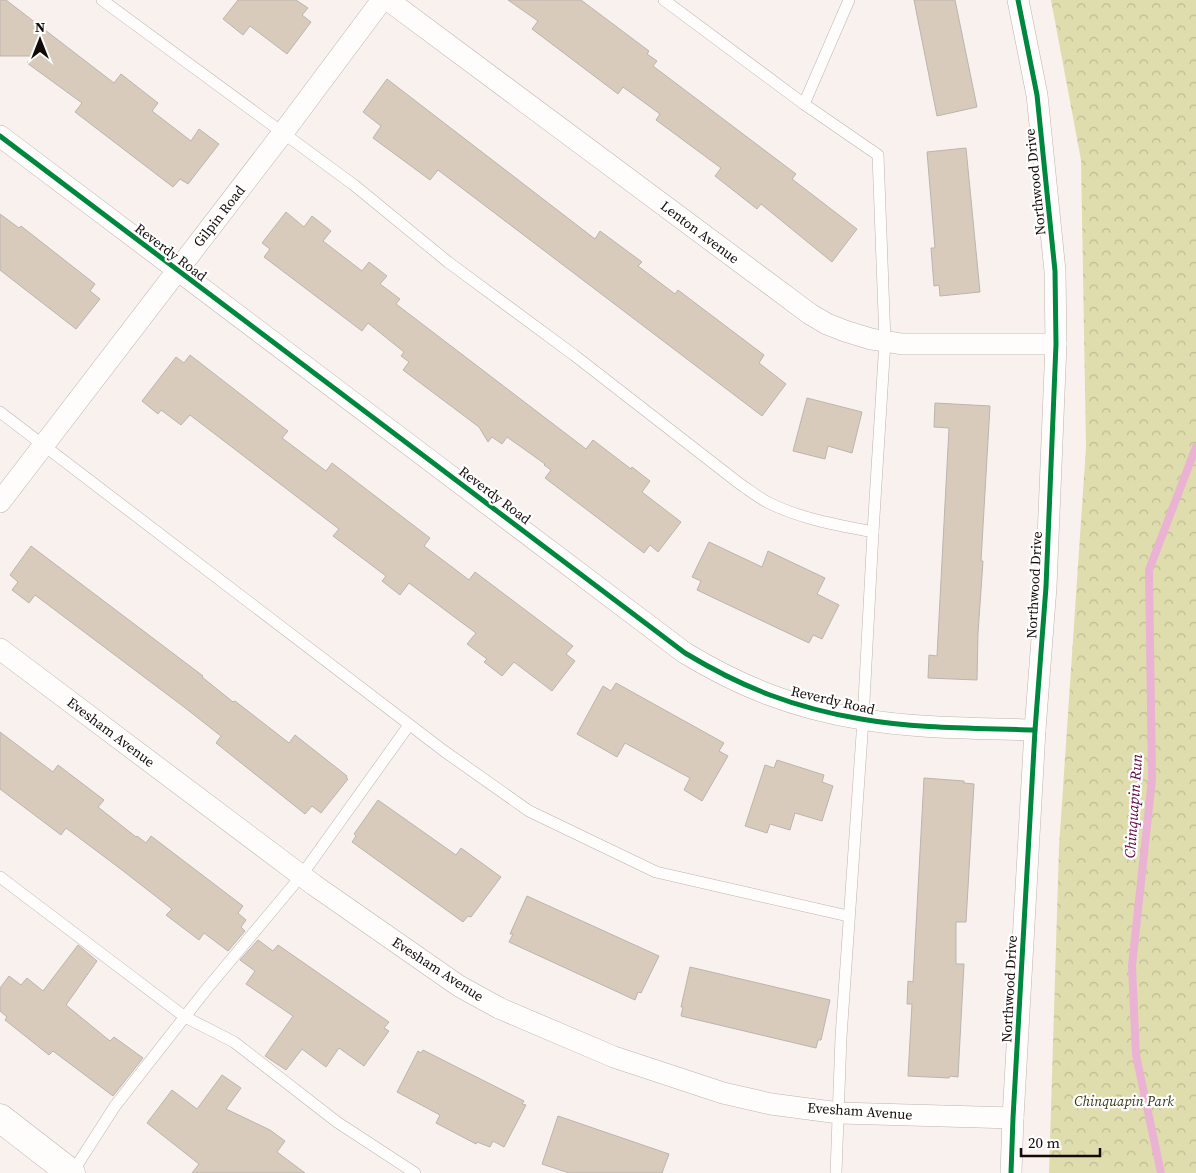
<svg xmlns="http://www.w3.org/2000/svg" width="1196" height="1173" font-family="'Source Serif 4',serif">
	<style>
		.forest { fill: url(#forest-crowns) }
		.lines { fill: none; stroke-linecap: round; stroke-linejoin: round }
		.stream { stroke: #eab3d3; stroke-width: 8 }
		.building { fill: #d8cbbb; stroke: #bbb5af }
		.lane-casing { stroke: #bcb4b0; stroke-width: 12 }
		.street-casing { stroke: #bcb4b0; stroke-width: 22 }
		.secondary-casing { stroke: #bcb4b0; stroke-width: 29 }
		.lane { stroke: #fefdfc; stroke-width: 11 }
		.street { stroke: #fefdfc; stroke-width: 21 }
		.secondary { stroke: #fefdfc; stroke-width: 28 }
		.cycleway-casing { stroke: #fff; stroke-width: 8 }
		.cycleway { stroke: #00873e; stroke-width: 5 }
		.labels { text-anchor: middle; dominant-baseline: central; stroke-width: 4.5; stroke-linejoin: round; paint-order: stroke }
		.street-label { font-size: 14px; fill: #140b08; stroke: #fff }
		.park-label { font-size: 14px; font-style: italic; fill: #373813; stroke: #fff }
		.water-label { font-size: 15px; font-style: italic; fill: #5d0348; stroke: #fff }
	</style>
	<defs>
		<pattern id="forest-crowns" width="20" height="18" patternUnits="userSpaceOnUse" patternTransform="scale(1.25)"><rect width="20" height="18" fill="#dfddae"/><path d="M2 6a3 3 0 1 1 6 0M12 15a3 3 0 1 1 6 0" fill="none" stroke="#bebc94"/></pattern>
	</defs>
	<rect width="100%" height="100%" fill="#f9f1ed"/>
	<path class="forest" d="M1051,0H1196V1173H1049L1059,847L1086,447L1081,160Z"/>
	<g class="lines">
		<path class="stream" d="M1161,1173L1136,1055L1132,966L1152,779L1149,570L1196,447"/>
	</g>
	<g class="building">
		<path d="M0,0H6L114,83L121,74L158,103L152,111L191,141L199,129L219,144L188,184L180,179L173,187L75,112L82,103L27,63L32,56H0Z"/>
		<path d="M238,0H296L308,8L302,15L311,22L287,54L250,26L243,35L223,19Z"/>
		<path d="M508,0H581L649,51L647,54L657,61L653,66L796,174L792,179L857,229L832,262L761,204L757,209L715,176L721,168L656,120L660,114L623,87L618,94L532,29L538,21Z"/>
		<path d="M914,0H955L977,107L937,116Z"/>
		<path d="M387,79L595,239L600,231L642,262L638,266L675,294L678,290L764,355L759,363L786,384L762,416L438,170L430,180L373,138L381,126L363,112Z"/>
		<path d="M966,148L980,292L940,296L939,285L934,286L931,248H935L927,152Z"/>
		<path d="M286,212L304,227L312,216L331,231L323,241L362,271L369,262L387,276L380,284L400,299L396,304L586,449L593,440L631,469L632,467L650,481L642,492L681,522L658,552L650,545L644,553L545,478L551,470L544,465L545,464L507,437L502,444L492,437L488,442L479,427L403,370L409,362L401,356L404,352L368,323L362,331L264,257L270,249L262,243Z"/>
		<path d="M0,214L19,228L21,226L95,284L90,291L100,299L76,329L0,270Z"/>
		<path d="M190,355L288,431L282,438L326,471L332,463L430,538L424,546L448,564L469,580L475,572L573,646L566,654L575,661L552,691L514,662L502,676L484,662L487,659L467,644L476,633L457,619L409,583L400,595L382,581L386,576L333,536L339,529L190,415L181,425L161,410L158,414L142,401L176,357L184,363Z"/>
		<path d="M807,398L862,412L852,453L828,446L825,459L793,451Z"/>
		<path d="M935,403L990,406L981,561H983L978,633L977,680L928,678L929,655L937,656L949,428L934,427Z"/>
		<path d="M709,542L762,567L768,551L825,578L817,594L839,605L822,639L813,635L809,643L697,590L701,581L692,577Z"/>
		<path d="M31,546L203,676L202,677L233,702L235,701L289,743L295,735L347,776L346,778L348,779L321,813L312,806L305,814L216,743L221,736L184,707L35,595L29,603L12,590L18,582L10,575Z"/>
		<path d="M616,683L724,743L719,751L728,756L702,801L684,790L690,778L625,743L617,757L577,734L603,686L611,691Z"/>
		<path d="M0,732L53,772L58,765L104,800L98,807L136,837L137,836L146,843L151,836L243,906L238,913L246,920L241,927L245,931L228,951L204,933L199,940L166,915L172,909L122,870L66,828L61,835L0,789Z"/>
		<path d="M777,760L824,775L822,782L833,786L822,821L795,813L790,830L770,824L767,833L745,826L765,765L774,768Z"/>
		<path d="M924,778L964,781V783L974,784L966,922H956V964H964L958,1077L950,1076L949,1078L908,1076L912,1004H907L908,981L913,982Z"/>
		<path d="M378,800L456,855L461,848L501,877L471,917L468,916L463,922L352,842L356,836L354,834Z"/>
		<path d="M527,896L659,956L641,993L638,992L635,1000L509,942L513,934H510Z"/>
		<path d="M258,940L273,951L278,945L389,1022L384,1028L389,1031L364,1066L339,1048L326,1067L302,1049L286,1070L265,1056L293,1016L246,984L255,971L240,960Z"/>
		<path d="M78,945L97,961L66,1005L110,1041L114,1037L143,1058L113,1096L53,1051L49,1055L5,1020L7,1017L0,1011V988L9,976L21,985L27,978L43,991Z"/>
		<path d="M690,967L830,1000L821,1040H818L816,1048L681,1016L683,1007H681Z"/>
		<path d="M423,1050L524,1101L522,1104L526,1105L504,1147L493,1141L490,1147L477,1142L476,1144L436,1123L440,1115L397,1092L418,1051L421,1053Z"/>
		<path d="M222,1075L241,1088L226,1109L270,1130L285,1141L277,1152L305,1173H192L199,1164L147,1123L172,1090L197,1109Z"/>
		<path d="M558,1116L669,1154L662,1173H569L542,1164Z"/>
	</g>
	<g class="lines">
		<defs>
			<g id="lane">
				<path d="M102,0L354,185L448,262L574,355L740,484C749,490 759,498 769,503C801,519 838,525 873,532L863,720L841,1037L836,1173"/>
				<path d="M664,0L804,104L878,155L885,341L873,532"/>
				<path d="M804,104L849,0"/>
				<path d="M0,412L444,751L529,811L656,872L848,916"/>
				<path d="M0,877L185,1017L234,1042L337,1122L415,1173"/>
				<path d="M72,1173L115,1106L205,991L301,876L409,725"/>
			</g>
			<g id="street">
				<path d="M388,0L810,314L827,324L845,331L871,339L902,344H1056"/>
				<path d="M0,136L685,653C743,688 795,708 861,719C918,729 978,728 1035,730"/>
				<path d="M0,502L282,134L382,0"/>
				<path d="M0,649L314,885L459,986L499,1008L614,1057L723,1093L771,1104L839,1113L1013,1118"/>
				<path d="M1011,1173L1013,1118L1035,730L1046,587L1056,344L1055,271L1037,95L1018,0"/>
			</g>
			<path id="secondary" d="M0,1118L71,1173"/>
		</defs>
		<use href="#lane" class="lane-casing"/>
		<use href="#street" class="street-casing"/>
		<use href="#secondary" class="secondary-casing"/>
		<use href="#lane" class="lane"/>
		<use href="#street" class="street"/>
		<use href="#secondary" class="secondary"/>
		<defs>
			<g id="cycleway">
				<path d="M0,136L685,653C743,688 795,708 861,719C918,729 978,728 1035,730"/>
				<path d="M1011,1173L1013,1118L1035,730L1046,587L1056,344L1055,271L1037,95L1018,0"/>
			</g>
		</defs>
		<use href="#cycleway" class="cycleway-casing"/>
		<use href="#cycleway" class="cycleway"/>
	</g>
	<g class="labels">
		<g class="street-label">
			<text transform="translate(1035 182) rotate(-96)">Northwood Drive</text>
			<text transform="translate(219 216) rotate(-52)">Gilpin Road</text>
			<text transform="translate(700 232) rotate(37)">Lenton Avenue</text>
			<text transform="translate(171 252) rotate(37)">Reverdy Road</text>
			<text transform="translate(495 495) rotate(37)">Reverdy Road</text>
			<text transform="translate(1034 585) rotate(-87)">Northwood Drive</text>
			<text transform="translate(833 700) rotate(13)">Reverdy Road</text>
			<text transform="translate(111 732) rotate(37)">Evesham Avenue</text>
			<text transform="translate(438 969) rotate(33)">Evesham Avenue</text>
			<text transform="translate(1009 989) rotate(-87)">Northwood Drive</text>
			<text transform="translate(860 1111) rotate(4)">Evesham Avenue</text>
		</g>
		<g class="park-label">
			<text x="1124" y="1101">Chinquapin Park</text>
		</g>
		<g class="water-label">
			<text transform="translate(1133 806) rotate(-86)">Chinquapin Run</text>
		</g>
	</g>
	<g transform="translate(40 40)" stroke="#ffffff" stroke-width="4" paint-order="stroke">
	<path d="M0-4L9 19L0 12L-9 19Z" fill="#140b08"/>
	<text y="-8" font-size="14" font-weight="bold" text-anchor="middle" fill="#140b08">N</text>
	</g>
	<path d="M1021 1148v8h79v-8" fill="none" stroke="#140b08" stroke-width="2.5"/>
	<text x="1028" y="1148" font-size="15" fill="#140b08" stroke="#ffffff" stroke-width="4" paint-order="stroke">20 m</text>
</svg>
